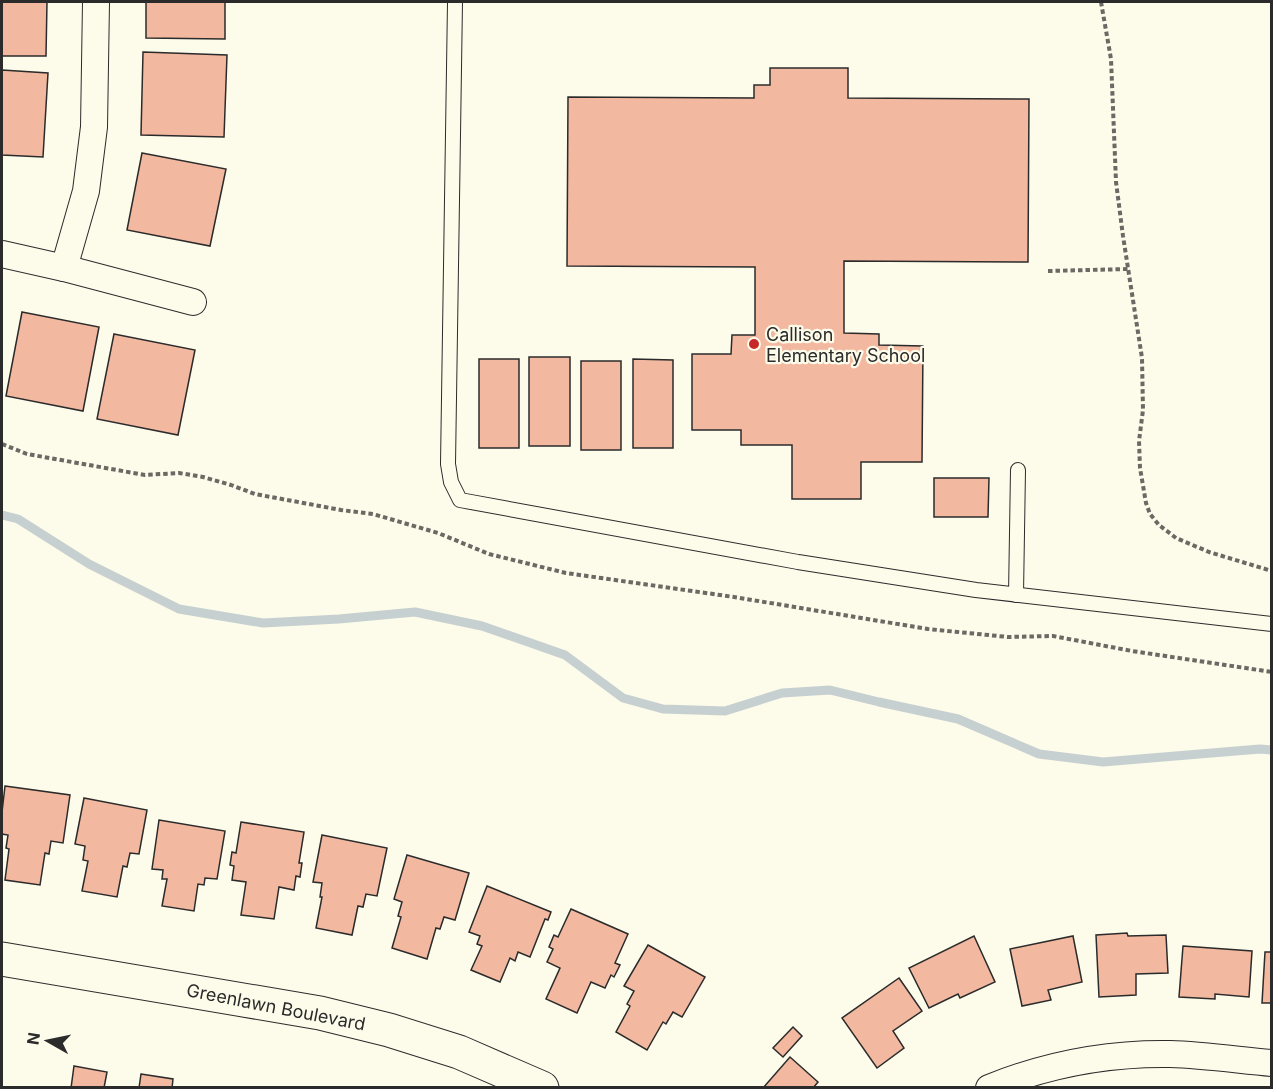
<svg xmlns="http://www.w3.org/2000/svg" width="1273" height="1089" font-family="Inter,sans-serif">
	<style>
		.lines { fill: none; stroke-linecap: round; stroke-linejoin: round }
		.stream { stroke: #c7d0d0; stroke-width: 9 }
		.building { fill: #f2b8a0; stroke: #2b2b2b; stroke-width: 1.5 }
		.service-casing { stroke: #2b2b2b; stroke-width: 16 }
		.minor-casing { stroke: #2b2b2b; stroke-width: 28 }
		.tertiary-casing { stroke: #2b2b2b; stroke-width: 35 }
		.path { stroke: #6a6964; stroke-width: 4; stroke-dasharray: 4.5 3; stroke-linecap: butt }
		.service { stroke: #fdfbea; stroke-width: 14 }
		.minor { stroke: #fdfbea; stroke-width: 26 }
		.tertiary { stroke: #fdfbea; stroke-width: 33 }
		.poi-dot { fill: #c62828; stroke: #fdfbea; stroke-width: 2 }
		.labels { text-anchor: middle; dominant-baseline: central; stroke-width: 4.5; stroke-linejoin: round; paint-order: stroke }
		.poi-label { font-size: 18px; fill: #2b2b2b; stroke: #fdfbea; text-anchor: start }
		.street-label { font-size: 18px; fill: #2b2b2b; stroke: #fdfbea }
	</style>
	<rect width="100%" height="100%" fill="#fdfbea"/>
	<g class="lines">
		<path class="stream" d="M2,515L18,519L89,564L179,609L263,623L339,619L415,612L482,626L565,655L623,698L663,709L725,711L782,693L830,690L879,702L958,719L1039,754L1103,762L1260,749L1272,750"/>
	</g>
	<g class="building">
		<path d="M2,2H47L46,56H2Z"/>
		<path d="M146,2H225V39L146,38Z"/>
		<path d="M143,52L227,55L224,137L141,135Z"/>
		<path d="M770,68H848V98L1029,99L1028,262L844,261V333L879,334V345L923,346L922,462H861V499H792V445H741V430H692V354H731L732,335H755V267L567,266L568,97L754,98V85H770Z"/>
		<path d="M2,70L48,73L43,157L2,155Z"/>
		<path d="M142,153L226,169L210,246L127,230Z"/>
		<path d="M22,312L99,327L83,411L6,396Z"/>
		<path d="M114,334L195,350L178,435L97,419Z"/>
		<rect x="529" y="357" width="41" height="89"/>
		<rect x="479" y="359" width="40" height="89"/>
		<path d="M633,359L673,360V448H633Z"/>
		<rect x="581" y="361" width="40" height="89"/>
		<path d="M934,478H989L988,517H934Z"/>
		<path d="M5,786L70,795L63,843L51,841L49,854L45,853L40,885L5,880L9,849L6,848L8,835L2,834V812Z"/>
		<path d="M84,798L147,810L139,854L130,853L127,867L123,866L117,897L82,891L88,861L83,860L85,846L75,844Z"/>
		<path d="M159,820L225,831L217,879L205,878L204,885L198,884L194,911L162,906L167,879H162L163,870L152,869Z"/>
		<path d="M241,822L304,832L299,863H302L300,877L296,876L294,890L279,887L274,919L241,915L246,882L232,880L234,866L230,865L232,852L236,853Z"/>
		<path d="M322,835L387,848L377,896L366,894L363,907L358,906L352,935L316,928L322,897H320L322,883L313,882Z"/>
		<path d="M407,855L469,873L455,920L444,917L440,929L436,928L427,959L392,948L401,917L398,916L402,902L394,899Z"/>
		<path d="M487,886L551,912L548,920L545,919L530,957L518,952L515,961L510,958L500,982L471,970L482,946L477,944L480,936L469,932Z"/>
		<path d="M571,909L628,934L615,963L620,965L614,977L611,975L605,988L591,982L577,1013L546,999L560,968L547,962L553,949L549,947L554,935L558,937Z"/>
		<path d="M1127,933L1128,936L1166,935L1168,973L1136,974V995L1099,997L1096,935Z"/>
		<path d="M974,936L995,982L960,998L958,994L929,1008L909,968Z"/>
		<path d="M1073,936L1082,982L1048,990L1051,1000L1022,1006L1010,949Z"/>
		<path d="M648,945L705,977L682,1017L673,1012L666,1024L663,1022L647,1050L616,1032L630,1006L627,1004L634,991L624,986Z"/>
		<path d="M1183,946L1252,951L1249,997L1215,994V999L1179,997Z"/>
		<path d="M1265,952H1272V1003H1262Z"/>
		<path d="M899,978L922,1011L893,1031L904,1048L877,1068L842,1018Z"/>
		<path d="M793,1027L802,1036L783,1057L773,1048Z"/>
		<path d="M790,1057L818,1082L813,1088H763Z"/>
		<path d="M74,1066L107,1072L104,1088H71Z"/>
		<path d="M141,1074L173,1079L172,1088H139Z"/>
	</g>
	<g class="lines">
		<defs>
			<g id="service">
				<path d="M455,2L448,464L451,482L460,500L798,562L976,590L1272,624"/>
				<path d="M1016,595L1018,470"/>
			</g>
			<g id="minor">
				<path d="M2,254L64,268L193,302"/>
				<path d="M64,268L86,191L94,127L96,2"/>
				<path d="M989,1088C1048,1064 1106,1053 1170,1054C1204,1055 1238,1060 1272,1063"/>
			</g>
			<path id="tertiary" d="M2,959L320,1013L389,1030L459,1052L542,1088"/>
		</defs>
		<use href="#service" class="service-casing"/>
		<use href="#minor" class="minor-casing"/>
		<use href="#tertiary" class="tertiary-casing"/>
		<g class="path">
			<path d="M1101,2L1111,59L1116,182L1123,236L1142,358L1143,410L1139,441L1140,468L1146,503L1150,514L1159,525L1176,538L1209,552L1272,571"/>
			<path d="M1048,271L1128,269"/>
			<path d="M2,444L27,454L145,475L179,473L203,477L231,485L255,494L341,510L373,514L438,533L489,554L566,573L734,597L928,629L1008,637L1053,636L1132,651L1272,672"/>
		</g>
		<use href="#service" class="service"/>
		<use href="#minor" class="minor"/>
		<use href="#tertiary" class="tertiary"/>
	</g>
	<circle class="poi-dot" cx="754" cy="344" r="6"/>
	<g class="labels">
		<g class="poi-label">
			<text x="766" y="334">Callison<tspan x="766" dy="21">Elementary School</tspan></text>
		</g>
		<g class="street-label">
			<text transform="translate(276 1007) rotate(11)">Greenlawn Boulevard</text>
		</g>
	</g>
	<rect width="1273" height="1089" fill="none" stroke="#2b2b2b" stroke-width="6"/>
	<g transform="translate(48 1041) rotate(279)" stroke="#fdfbea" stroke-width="4.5" paint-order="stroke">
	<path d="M0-4.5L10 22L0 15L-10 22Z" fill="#2b2b2b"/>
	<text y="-9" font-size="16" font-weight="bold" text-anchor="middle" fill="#2b2b2b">N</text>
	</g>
</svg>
